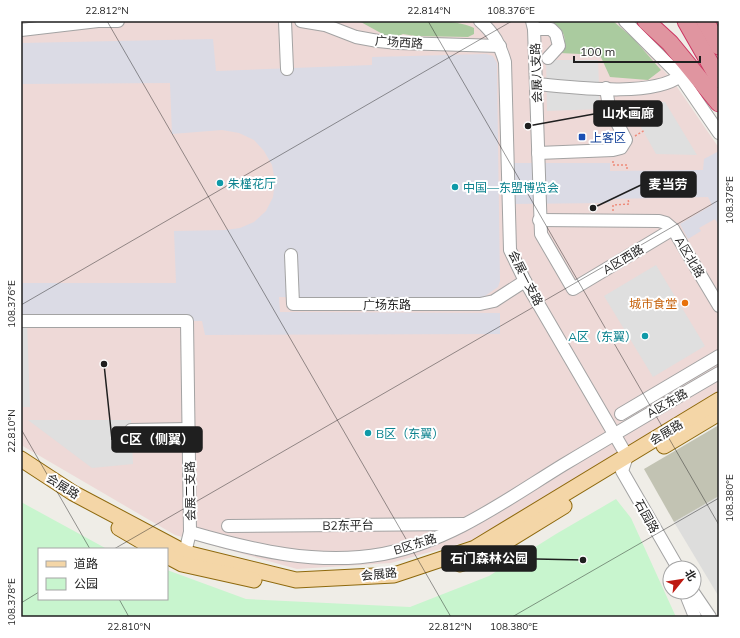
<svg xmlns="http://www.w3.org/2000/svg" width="740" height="638" font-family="Mulish,'Noto Sans SC',sans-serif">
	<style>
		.residential { fill: #dddddc }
		.commercial { fill: #eed9d7 }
		.construction { fill: #c2c3b3 }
		.forest { fill: #aacb9f }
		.park { fill: #c8f5ce }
		.parking { fill: #dfdfdf }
		.plaza { fill: #dbdbe5 }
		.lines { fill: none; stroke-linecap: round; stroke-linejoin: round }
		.minor-casing { stroke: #a3a3a3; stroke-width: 14 }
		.major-casing { stroke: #8e690d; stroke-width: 17 }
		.highway-casing { stroke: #cc3561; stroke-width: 19 }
		.path { stroke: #ee8a79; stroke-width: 1.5; stroke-dasharray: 2 2; stroke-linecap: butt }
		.minor { stroke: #fff; stroke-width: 12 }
		.major { stroke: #f4d6a7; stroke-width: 15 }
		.highway { stroke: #e095a0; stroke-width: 17 }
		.ticks { fill: none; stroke: #1f1f1f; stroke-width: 1; stroke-opacity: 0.45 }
		.transit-dot { fill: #1a4fb4; stroke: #fff; stroke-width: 1.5 }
		.culture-dot { fill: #0f9aa8; stroke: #fff; stroke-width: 1.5 }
		.food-dot { fill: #e8710a; stroke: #fff; stroke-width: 1.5 }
		.labels { text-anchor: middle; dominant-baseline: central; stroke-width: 4; stroke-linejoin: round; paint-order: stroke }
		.street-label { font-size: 12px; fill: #1f1f1f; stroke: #fff }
		.transit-label { font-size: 12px; fill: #164399; stroke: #fff; text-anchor: start }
		.culture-label { font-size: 12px; fill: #0d838f; stroke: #fff; text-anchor: start }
		.food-label { font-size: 12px; fill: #c56008; stroke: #fff; text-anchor: end }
		.leader { fill: none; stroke: #1f1f1f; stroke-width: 1.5 }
		.callout-dot { fill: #1f1f1f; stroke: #fff; stroke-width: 1.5 }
		.callout { fill: #1f1f1f; stroke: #1f1f1f; stroke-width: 1.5 }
		.callout-label { font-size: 13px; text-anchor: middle; font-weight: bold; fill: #fff }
		.neatline { fill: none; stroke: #1f1f1f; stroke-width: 1.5 }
		.ticks-label { font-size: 10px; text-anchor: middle; fill: #1f1f1f }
	</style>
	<rect width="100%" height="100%" fill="#efede7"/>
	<path class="residential" d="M719,496V597L674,522Z"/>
	<path class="commercial" d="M21,21H615L634,37L673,81L719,148V391L480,538L391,563L297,569L175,535L21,445Z"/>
	<path class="construction" d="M719,425V496L674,522L644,469Z"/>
	<g class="forest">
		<path d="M359,21C388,21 450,16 474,28V34L468,37L415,36L403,34L396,37H388Z"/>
		<path d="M551,21H613L633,38L661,70L648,80L610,77L600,55L560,53C569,38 564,30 551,21Z"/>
	</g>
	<path class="park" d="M616,499L631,518L676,617H21V502L107,549H39V599H167V570L246,599L410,607L489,576L556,534Z"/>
	<g class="parking">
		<path d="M546,60H598L600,109L547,111Z"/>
		<path d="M627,102H665L697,155L656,154Z"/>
		<path d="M656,265L705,346L653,377L604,296Z"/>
		<path d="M27,321L30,407H21V322Z"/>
		<path d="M28,420H131L133,464L92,468Z"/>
	</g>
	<g class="plaza">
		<path d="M213,39L216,71L372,65V57L486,54L493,56L497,63V69L500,281L498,287L485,296L476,299L279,297L280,312L500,313V334L205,335L202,321L21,322V283H176L174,231L225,230L240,228L254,222L266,211L273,197L275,181L272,165L264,151L254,140L239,133L222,130L172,134L170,83L21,84V43Z"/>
		<path d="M719,151V225L715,219L699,228L701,231L688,239L680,224L712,205L708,197L610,199V203L508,204V163H610V171L703,170L704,159Z"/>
	</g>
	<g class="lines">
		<defs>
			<g id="minor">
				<path d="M285,21L287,69"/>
				<path d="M301,21L325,25L356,37L378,41L398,43L500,46"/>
				<path d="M480,21C494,33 500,45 505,62L510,250L525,281L627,456L622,471L678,568"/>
				<path d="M532,21L534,29L541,234L573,289L673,229"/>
				<path d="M625,21L680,76L719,133"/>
				<path d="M534,29H551L556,34L559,46L548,58"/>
				<path d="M21,30L98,21H118"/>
				<path d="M536,84C571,87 652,98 680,76"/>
				<path d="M538,153L613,150L621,148L626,140L609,107L606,88"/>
				<path d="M539,220L659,221L666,223L673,229L719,306"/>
				<path d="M291,255L293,304H480L494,301L525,281"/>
				<path d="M21,321H187L190,532L183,561"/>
				<path d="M621,414L719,356"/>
				<path d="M131,430L189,429"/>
				<path d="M228,526L463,524"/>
				<path d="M190,532C252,550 318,566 383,554C451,541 506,500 563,465C615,434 667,403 719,373"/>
				<path d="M685,592L695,617"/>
				<path d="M693,592L710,617"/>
			</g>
			<g id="major">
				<path d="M664,446L719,413"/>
				<path d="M21,459L73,493L186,553L296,580L394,575L475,548L719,400"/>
				<path d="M119,528L155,549"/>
				<path d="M167,556L182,564L254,580"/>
				<path d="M460,564L481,557L564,506"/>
			</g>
			<g id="highway">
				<path d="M646,21L670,43L719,103"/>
				<path d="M686,21L719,79"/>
				<path d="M705,21L719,46"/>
			</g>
		</defs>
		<use href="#minor" class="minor-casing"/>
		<use href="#major" class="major-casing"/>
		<use href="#highway" class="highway-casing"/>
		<g class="path">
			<path d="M625,116L634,111"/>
			<path d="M635,136L645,130"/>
			<path d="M613,161V165H627V171"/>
			<path d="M613,211V205L629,204L628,199"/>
		</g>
		<use href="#minor" class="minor"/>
		<use href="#major" class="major"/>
		<use href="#highway" class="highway"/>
	</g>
	<path class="ticks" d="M107,21L451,617M428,21L719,525M21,305L512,21M21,429L90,549M114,549L719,200M119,599L129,617M21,603L39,592M512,617L719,498"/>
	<rect class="transit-dot" x="578" y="133" width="8" height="8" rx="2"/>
	<g class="culture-dot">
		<circle cx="220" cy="183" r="4"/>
		<circle cx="455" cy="187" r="4"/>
		<circle cx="645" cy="336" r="4"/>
		<circle cx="368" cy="433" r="4"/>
	</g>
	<circle class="food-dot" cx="685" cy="303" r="4"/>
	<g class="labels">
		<g class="street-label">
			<text transform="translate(399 42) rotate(4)">广场西路</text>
			<text transform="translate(536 73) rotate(-92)">会展八支路</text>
			<text transform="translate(690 257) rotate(59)">A区北路</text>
			<text transform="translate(623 259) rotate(-31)">A区西路</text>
			<text transform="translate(526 278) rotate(63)">会展一支路</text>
			<text x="387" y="304">广场东路</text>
			<text transform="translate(667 403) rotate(-30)">A区东路</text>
			<text transform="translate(666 432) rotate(-31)">会展路</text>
			<text transform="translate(63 486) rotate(32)">会展路</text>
			<text transform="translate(190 491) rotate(-91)">会展二支路</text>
			<text transform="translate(647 516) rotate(61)">石园路</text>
			<text transform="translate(348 525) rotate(-1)">B2东平台</text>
			<text transform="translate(415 544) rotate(-17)">B区东路</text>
			<text transform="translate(379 574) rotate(-6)">会展路</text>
		</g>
		<g class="transit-label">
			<text x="590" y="137">上客区</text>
		</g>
		<g class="culture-label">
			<text x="228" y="183">朱槿花厅</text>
			<text x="463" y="187">中国—东盟博览会</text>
			<text x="637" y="336" text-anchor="end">A区（东翼）</text>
			<text x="376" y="433">B区（东翼）</text>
		</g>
		<g class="food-label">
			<text x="677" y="303">城市食堂</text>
		</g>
	</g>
	<path class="leader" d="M528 126L594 114M593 208L641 185M104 364L112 440M583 560L536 559"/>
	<g class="callout-dot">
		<circle cx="528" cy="126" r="4"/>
		<circle cx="593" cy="208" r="4"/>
		<circle cx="104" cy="364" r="4"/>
		<circle cx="583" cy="560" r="4"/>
	</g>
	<g class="callout">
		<rect x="594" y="101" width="68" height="25" rx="4"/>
		<rect x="641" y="172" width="55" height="25" rx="4"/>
		<rect x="112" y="427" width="90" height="25" rx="4"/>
		<rect x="442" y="546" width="94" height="25" rx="4"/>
	</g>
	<g class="callout-label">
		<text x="628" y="118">山水画廊</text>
		<text x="668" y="189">麦当劳</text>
		<text x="157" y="444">C区（侧翼）</text>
		<text x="489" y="563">石门森林公园</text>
	</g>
	<rect width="740" height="638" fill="none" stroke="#ffffff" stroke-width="44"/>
	<rect x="38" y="548" width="130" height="52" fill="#ffffff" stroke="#a5a5a5"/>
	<rect x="46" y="561" width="20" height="6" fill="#f4d6a7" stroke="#a5a5a5"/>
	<text x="74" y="568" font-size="12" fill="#1f1f1f">道路</text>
	<rect x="46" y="578" width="20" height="12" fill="#c8f5ce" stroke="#a5a5a5"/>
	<text x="74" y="588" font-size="12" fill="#1f1f1f">公园</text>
	<g transform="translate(682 580) rotate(60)"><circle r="19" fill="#ffffff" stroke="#a5a5a5"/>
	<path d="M0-3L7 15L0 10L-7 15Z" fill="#be1911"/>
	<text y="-6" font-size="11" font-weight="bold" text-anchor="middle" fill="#1f1f1f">北</text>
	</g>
	<path d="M574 56v6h126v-6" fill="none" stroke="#1f1f1f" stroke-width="2"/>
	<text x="580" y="56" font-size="12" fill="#1f1f1f" stroke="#ffffff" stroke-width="3" paint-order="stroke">100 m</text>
	<rect x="22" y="22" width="696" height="594" class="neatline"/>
	<g class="ticks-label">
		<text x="107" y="14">22.812°N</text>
		<text x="429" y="14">22.814°N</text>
		<text x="511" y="14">108.376°E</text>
		<text transform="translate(729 200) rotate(-90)" y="4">108.378°E</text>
		<text transform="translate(11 304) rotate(-90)" y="4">108.376°E</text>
		<text transform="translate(11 431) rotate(-90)" y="4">22.810°N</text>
		<text transform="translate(729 498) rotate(-90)" y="4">108.380°E</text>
		<text transform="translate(11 602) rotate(-90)" y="4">108.378°E</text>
		<text x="129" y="630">22.810°N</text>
		<text x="450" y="630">22.812°N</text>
		<text x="514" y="630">108.380°E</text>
	</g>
</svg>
